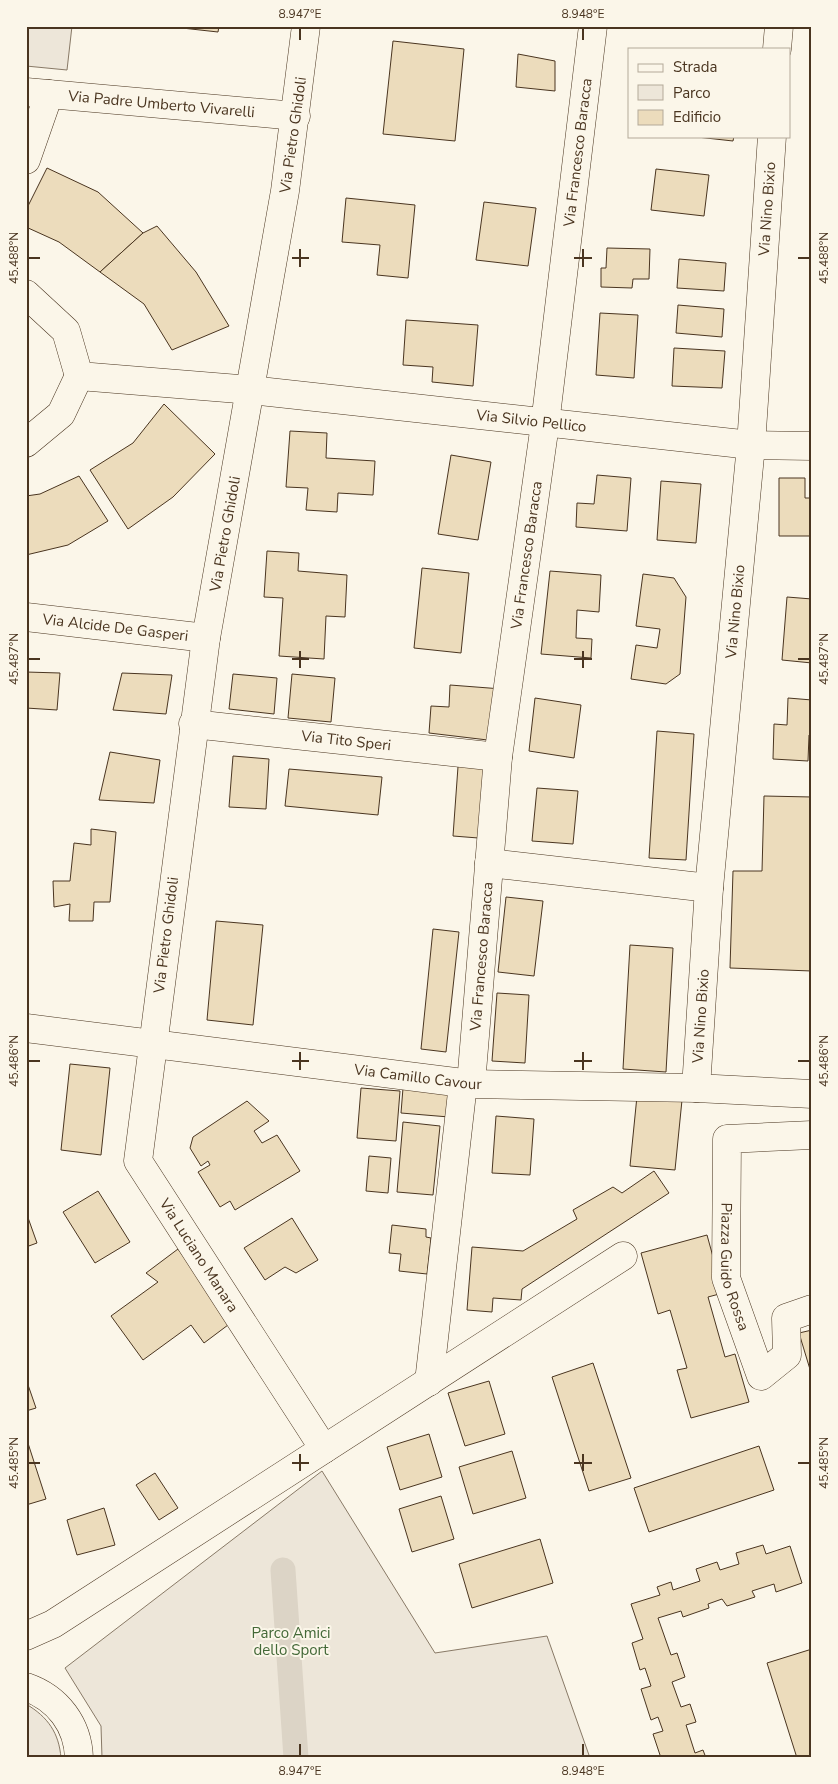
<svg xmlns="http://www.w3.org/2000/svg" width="838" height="1784" font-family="'Nunito Sans',sans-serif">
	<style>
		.green { fill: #ede6d9; stroke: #887966 }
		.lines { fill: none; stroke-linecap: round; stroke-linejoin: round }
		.canal { stroke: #dcd4c6; stroke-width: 25 }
		.building { fill: #ecdcbc; stroke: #4a3520 }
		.minor-casing { stroke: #4a3520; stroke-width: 29 }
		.major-casing { stroke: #4a3520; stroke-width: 29 }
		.minor { stroke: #fbf6e9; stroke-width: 28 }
		.major { stroke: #fbf6e9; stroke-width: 28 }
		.ticks { fill: none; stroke: #4a3520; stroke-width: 2 }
		.labels { text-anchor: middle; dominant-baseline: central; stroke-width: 4; stroke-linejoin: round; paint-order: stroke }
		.street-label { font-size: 15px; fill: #4a3520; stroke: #fbf6e9 }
		.park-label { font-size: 15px; fill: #436837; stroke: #fbf6e9 }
		.neatline { fill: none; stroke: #4a3520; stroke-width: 2 }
		.ticks-label { font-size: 12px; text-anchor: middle; fill: #4a3520 }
	</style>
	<rect width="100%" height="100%" fill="#fbf6e9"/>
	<g class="green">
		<path d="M26,26H72L67,70L26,66Z"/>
		<path d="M322,1471L435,1653L547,1636L590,1758H102L101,1726L65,1668Z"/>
		<path d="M26,1704C48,1717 59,1733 61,1758H26Z"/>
	</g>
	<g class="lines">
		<path class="canal" d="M283,1570L296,1758"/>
	</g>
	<g class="building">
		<path d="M164,26H219L218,32Z"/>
		<path d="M393,41L464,49L455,141L383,134Z"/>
		<path d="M518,54L555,61V91L516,87Z"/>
		<path d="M688,136H734L733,141Z"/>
		<path d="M47,168L98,192L143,233L100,272L59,242L26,227V210Z"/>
		<path d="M656,169L709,175L704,216L651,210Z"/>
		<path d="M346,198L415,205L408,278L377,275L380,245L342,242Z"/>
		<path d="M484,202L536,208L528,266L476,260Z"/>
		<path d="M157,226L196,272L229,326L172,350L144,304L100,272L143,233Z"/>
		<path d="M607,248L650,249L649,279H633L632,288L601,287V268H606Z"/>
		<path d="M679,259L726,263L724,291L677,288Z"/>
		<path d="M678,305L724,309L722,337L676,333Z"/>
		<path d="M600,313L638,315L634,378L596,375Z"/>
		<path d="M406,320L478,325L473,386L432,382L433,367L403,365Z"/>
		<path d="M674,348L725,351L722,388L672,386Z"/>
		<path d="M164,404L215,454L173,497L128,529L90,470L133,443Z"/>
		<path d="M290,431L327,433L326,458L375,461L373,495L338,493L337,512L306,510L308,488L286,487Z"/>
		<path d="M451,455L491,462L478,540L438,534Z"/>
		<path d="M597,475L631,478L627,531L576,527L577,503L594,504Z"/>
		<path d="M79,476L108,521L68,545L26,555V496L40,494Z"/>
		<path d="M779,478H805V498H812V536H779Z"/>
		<path d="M661,481L701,484L696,543L657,540Z"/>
		<path d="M267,551L299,553L298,571L347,575L345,617L326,616L324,659L279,656L283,598L264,597Z"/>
		<path d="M422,568L469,573L461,653L414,648Z"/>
		<path d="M550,571L601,575L599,612L577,610L576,638L592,639L591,658L541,654Z"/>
		<path d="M643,574L674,578L686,597L680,674L666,684L631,679L636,645L657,648L660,629L636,626Z"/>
		<path d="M787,597L812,599V663L782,660Z"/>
		<path d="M26,672L60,673L57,710L26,708Z"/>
		<path d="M122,673L172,675L166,714L113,710Z"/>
		<path d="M233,674L277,678L274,714L229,709Z"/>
		<path d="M292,674L335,678L331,722L288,718Z"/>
		<path d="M450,685L502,689L496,741L429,733L431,706L449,707Z"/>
		<path d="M535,698L581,705L574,758L529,751Z"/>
		<path d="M788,698L812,700V735H809L808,761L773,759L774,724L787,725Z"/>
		<path d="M657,731L694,734L686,860L649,858Z"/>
		<path d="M110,752L160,760L154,803L99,800Z"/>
		<path d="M459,753L498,757L491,839L453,836Z"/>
		<path d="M233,756L269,759L266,809L229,807Z"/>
		<path d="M289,769L382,777L378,815L285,806Z"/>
		<path d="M537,788L578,791L573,844L532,841Z"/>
		<path d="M764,796L812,797V971L730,968L733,871H762Z"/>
		<path d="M91,829L116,832L110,902H94L93,921H69L70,904L54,907L53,881H70L74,843L91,845Z"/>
		<path d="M506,897L543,901L534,976L498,972Z"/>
		<path d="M216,921L263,925L253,1025L207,1020Z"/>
		<path d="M433,929L459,932L446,1052L421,1049Z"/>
		<path d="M630,945L673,948L666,1072L623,1069Z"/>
		<path d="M497,993L529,995L525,1063L492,1061Z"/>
		<path d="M70,1064L110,1068L101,1155L61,1150Z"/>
		<path d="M361,1088L400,1091L396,1141L357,1138Z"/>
		<path d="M403,1088L451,1092L449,1117L401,1113Z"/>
		<path d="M637,1096L682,1100L675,1170L630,1166Z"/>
		<path d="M247,1101L269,1121L254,1131L262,1143L277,1135L300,1171L235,1210L230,1201L220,1207L198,1172L210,1165L208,1161L201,1166L190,1148L193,1137Z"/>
		<path d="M496,1116L534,1119L530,1175L492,1173Z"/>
		<path d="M403,1122L440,1126L433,1195L397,1192Z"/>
		<path d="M369,1156L391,1158L388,1193L366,1191Z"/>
		<path d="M654,1171L669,1193L522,1289L521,1300L493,1298L492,1312L467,1310L472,1247L523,1251L577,1219L573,1210L613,1187L622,1193Z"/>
		<path d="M98,1191L130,1242L95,1263L63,1212Z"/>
		<path d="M26,1212L37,1243L26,1247Z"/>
		<path d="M292,1218L318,1260L296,1273L285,1267L265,1280L244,1248Z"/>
		<path d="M392,1225L426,1229V1237L431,1238L427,1274L399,1271L401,1254L389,1253Z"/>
		<path d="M707,1235L723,1293L708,1297L725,1357L735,1354L749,1402L691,1418L677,1370L687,1368L670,1310L658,1314L641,1253Z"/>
		<path d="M178,1249L232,1322L204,1343L191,1325L143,1360L111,1316L158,1282L146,1273Z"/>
		<path d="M812,1330V1376L799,1333Z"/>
		<path d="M593,1363L631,1478L589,1491L552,1377Z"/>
		<path d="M26,1379L36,1408L26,1411Z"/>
		<path d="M489,1381L505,1434L465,1446L448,1393Z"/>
		<path d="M429,1434L442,1477L400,1490L387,1447Z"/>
		<path d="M26,1437L46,1499L26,1505Z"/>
		<path d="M759,1446L774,1490L649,1532L634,1488Z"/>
		<path d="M512,1451L526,1498L473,1514L459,1467Z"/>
		<path d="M155,1473L178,1508L159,1520L136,1485Z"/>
		<path d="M441,1496L454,1539L412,1552L399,1509Z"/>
		<path d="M104,1508L115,1545L77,1555L67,1520Z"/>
		<path d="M540,1539L553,1583L472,1608L459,1564Z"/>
		<path d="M763,1545L766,1554L790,1546L802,1583L776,1592L774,1584L752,1591L755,1597L727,1606L722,1599L708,1604L709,1608L683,1617L681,1611L658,1618L671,1655L677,1653L685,1677L672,1682L681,1707L690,1704L696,1722L686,1725L695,1753L703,1750L706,1758H661L653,1734L663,1731L658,1717L651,1720L641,1689L651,1686L645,1668L640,1670L632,1643L643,1639L631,1604L660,1595L657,1587L671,1582L673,1590L700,1581L696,1569L717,1562L720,1570L739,1564L736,1553Z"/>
		<path d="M812,1649V1758H797L767,1663Z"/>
	</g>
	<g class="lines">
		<defs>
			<g id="minor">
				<path id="s1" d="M306,26L285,191L206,638L138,1161L324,1449"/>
				<path d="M777,49L779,26"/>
				<path id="s2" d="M26,92L296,116"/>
				<path d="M26,160L49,94"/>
				<path id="s3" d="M26,294L66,331L79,376L251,390L751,445L812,446"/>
				<path d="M26,443L61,414L79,376"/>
				<path id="s4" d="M26,617L206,638"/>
				<path id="s5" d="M193,724L498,757"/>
				<path d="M489,863L709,888"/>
				<path id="s6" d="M26,1028L471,1084L696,1088L812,1094"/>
				<path id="s7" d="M471,1084L498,757L545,424L593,26"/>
				<path id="s8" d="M696,1088L709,888L751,445L772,136"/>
				<path id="s9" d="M812,1135L727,1139L726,1278L761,1376L787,1355L786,1318L812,1309"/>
				<path d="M429,1382L463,1084"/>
				<path d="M26,1636L53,1624L623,1256"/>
			</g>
			<path id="major" d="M26,1687C58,1698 78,1725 79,1758"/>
		</defs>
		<use href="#minor" class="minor-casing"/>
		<use href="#major" class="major-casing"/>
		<use href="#minor" class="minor"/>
		<use href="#major" class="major"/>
	</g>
	<path class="ticks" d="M300,28V40M583,28V40M300,249V267M583,249V267M28,258H40M292,258H309M574,258H592M798,258H810M300,651V668M583,651V668M28,659H40M292,659H309M574,659H592M798,659H810M300,1052V1070M583,1052V1070M28,1061H40M292,1061H309M574,1061H592M798,1061H810M300,1454V1471M583,1454V1471M28,1463H40M292,1463H309M574,1463H592M798,1463H810M300,1744V1756M583,1744V1756"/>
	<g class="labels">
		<g class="street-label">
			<text stroke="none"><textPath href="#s2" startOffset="136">Via Padre Umberto Vivarelli</textPath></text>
			<text transform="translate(293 135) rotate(-82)">Via Pietro Ghidoli</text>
			<text stroke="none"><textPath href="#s7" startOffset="938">Via Francesco Baracca</textPath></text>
			<text stroke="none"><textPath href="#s8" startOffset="882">Via Nino Bixio</textPath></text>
			<text stroke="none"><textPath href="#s3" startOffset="556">Via Silvio Pellico</textPath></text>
			<text transform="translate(225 534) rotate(-80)">Via Pietro Ghidoli</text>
			<text stroke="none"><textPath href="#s7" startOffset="532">Via Francesco Baracca</textPath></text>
			<text stroke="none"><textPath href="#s8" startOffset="478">Via Nino Bixio</textPath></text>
			<text stroke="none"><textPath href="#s4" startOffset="90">Via Alcide De Gasperi</textPath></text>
			<text stroke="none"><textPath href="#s5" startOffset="154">Via Tito Speri</textPath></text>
			<text transform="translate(166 935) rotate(-83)">Via Pietro Ghidoli</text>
			<text stroke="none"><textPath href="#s7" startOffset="128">Via Francesco Baracca</textPath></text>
			<text stroke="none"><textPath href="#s8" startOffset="72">Via Nino Bixio</textPath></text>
			<text stroke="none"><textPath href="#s6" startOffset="395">Via Camillo Cavour</textPath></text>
			<text stroke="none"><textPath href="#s1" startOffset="1260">Via Luciano Manara</textPath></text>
			<text stroke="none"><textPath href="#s9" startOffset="214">Piazza Guido Rossa</textPath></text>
		</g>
		<g class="park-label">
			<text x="291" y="1633">Parco Amici<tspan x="291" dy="17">dello Sport</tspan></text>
		</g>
	</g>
	<rect width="838" height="1784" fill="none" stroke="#fbf6e9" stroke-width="55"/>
	<rect x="628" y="48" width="162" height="90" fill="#fbf6e9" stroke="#b4a999"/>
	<rect x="638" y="64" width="25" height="8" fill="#fbf6e9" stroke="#b4a999"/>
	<text x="673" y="72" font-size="15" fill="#4a3520">Strada</text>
	<rect x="638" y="85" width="25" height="15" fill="#ede6d9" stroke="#b4a999"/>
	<text x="673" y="98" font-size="15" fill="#4a3520">Parco</text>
	<rect x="638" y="110" width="25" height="15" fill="#ecdcbc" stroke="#b4a999"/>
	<text x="673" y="122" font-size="15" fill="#4a3520">Edificio</text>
	<rect x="28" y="28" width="782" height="1728" class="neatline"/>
	<g class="ticks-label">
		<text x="300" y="18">8.947°E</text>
		<text x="583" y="18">8.948°E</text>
		<text transform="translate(14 258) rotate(-90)" y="4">45.488°N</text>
		<text transform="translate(824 258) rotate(-90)" y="4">45.488°N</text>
		<text transform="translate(14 659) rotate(-90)" y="4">45.487°N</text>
		<text transform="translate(824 659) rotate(-90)" y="4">45.487°N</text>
		<text transform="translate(14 1061) rotate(-90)" y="4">45.486°N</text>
		<text transform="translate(824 1061) rotate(-90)" y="4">45.486°N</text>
		<text transform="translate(14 1463) rotate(-90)" y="4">45.485°N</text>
		<text transform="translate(824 1463) rotate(-90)" y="4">45.485°N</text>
		<text x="300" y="1775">8.947°E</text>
		<text x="583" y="1775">8.948°E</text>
	</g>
</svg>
